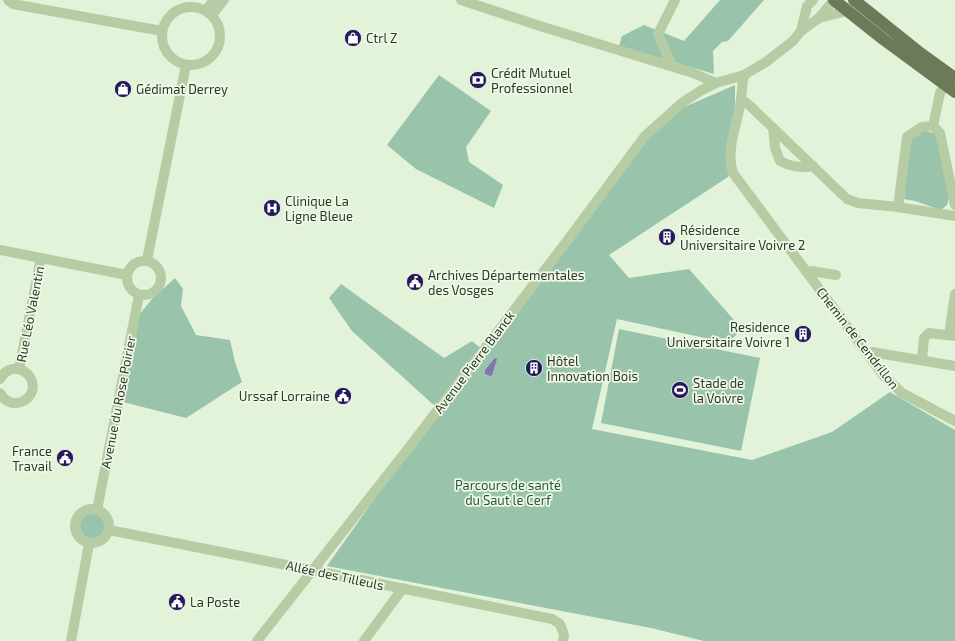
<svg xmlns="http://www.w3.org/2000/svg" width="955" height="641" font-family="'Exo 2',sans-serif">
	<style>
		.green { fill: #99c3ab }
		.water { fill: #8077b2 }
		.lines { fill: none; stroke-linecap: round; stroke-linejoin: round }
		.minor { stroke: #b6cca5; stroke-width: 10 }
		.major { stroke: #6b7a57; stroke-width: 12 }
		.labels { text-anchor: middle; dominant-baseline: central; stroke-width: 3.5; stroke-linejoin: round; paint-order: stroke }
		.poi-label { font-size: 13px; fill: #303727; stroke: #eefae7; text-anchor: start }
		.street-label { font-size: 13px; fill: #303727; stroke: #eefae7 }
		.park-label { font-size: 13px; fill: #29573e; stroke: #eefae7 }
	</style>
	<rect width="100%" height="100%" fill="#e3f3da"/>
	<g class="green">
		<path d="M720,0H764L728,41L722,42L713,51L714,74L619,46L622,36L644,25L684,41Z"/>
		<path d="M439,75L491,111L466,147L469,162L503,185L494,208L416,169L387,145Z"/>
		<path d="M735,85V103L728,177L609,255L629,278L689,269L742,329L728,343L617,319L592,429L752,460L832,432L890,392L955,430V641H704L651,628L327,566L438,409L352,331L329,298L341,284L444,358L472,341L484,351L621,164L675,111Z"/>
		<path d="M925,131L935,133L951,192L947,205L941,210L915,201L904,199L910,142L916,133Z"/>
		<path d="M175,278L183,289L181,306L196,335L230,340L235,362L242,382L186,418L123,402L134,321L152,299Z"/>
		<path d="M619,329L760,358L741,451L601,423Z"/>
		<circle cx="93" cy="526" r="13"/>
	</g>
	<path class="water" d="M495,358L497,359L492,375L490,376L485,374V370Z"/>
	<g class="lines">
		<g class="minor">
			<path d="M8,0L13,4L162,31"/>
			<path d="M461,0L540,26L693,73L716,83"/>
			<circle cx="191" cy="36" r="29"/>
			<path d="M206,10L214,0"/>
			<path d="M212,15L224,0"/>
			<path d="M819,18L847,11"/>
			<path d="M801,31L807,6L813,0"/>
			<path d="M672,66L658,34L675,0"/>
			<path d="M744,75C742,84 742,91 741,100C738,123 725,150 733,173L884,376L902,393L955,421"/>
			<path d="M741,99L748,104L847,199L858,203L898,207L955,216"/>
			<path d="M933,126L940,93L945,85"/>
			<path d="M773,128L775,148L780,161C789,166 803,169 813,166"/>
			<path d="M898,207L907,137L922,127L933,126L940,133L955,205"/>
			<path d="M0,250L127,275"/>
			<path d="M147,260L186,65"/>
			<circle cx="144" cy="278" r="17"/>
			<path d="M807,273L811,271L836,275"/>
			<path d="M949,335L955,294"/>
			<path d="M868,354L872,352L955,366"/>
			<path d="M922,359L924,338L929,333L955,336"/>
			<path d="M19,369L41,258"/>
			<path d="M0,379C4,372 10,368 18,369C23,370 27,373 30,377C42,397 12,415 0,393"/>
			<circle cx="92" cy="526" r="17"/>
			<path d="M97,510L139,295"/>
			<path d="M109,530L312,570L552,619L560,624L564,635L563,641"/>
			<path d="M71,641L89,544"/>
			<path d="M257,641L407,450L567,241L645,136L683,102L702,90L716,83L744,75L766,62L793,41L801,31L819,18L834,0"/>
			<path d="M364,641L403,588"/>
		</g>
		<g class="major">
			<path d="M834,0L883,39L955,92"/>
			<path d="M854,0L920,53L955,78"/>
		</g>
	</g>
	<defs>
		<symbol id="shop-disc" viewBox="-11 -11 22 22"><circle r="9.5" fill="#251a5b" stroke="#eefae7"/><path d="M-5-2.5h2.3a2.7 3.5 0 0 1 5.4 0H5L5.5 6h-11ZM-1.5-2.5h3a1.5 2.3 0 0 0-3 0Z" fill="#fff"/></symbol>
		<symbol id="bank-disc" viewBox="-11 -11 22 22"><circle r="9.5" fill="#251a5b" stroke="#eefae7"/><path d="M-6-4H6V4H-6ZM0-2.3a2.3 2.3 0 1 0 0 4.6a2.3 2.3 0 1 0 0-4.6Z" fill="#fff"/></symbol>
		<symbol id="hospital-disc" viewBox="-11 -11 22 22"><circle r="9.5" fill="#251a5b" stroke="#eefae7"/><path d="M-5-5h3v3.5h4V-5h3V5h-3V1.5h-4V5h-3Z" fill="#fff"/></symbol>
		<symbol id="building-disc" viewBox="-11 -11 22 22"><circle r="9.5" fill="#251a5b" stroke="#eefae7"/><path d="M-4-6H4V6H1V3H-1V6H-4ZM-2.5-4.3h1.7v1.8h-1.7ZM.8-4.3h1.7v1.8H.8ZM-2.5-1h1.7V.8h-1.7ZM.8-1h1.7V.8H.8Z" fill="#fff"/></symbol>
		<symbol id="civic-disc" viewBox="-11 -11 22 22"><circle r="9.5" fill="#251a5b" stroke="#eefae7"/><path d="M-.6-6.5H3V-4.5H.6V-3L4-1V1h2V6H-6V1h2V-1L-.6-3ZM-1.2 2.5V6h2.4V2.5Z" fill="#fff"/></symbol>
		<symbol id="stadium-disc" viewBox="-11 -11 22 22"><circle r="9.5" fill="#251a5b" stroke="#eefae7"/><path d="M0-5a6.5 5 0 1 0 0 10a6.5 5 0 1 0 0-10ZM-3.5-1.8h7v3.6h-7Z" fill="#fff"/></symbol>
	</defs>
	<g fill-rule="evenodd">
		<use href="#shop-disc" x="343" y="28" width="20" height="20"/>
		<use href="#bank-disc" x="468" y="70" width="20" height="20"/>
		<use href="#shop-disc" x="113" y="79" width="20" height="20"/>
		<use href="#hospital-disc" x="262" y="198" width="20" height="20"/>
		<use href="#building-disc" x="657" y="227" width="20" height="20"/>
		<use href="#civic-disc" x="405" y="272" width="20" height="20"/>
		<use href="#building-disc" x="793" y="324" width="20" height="20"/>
		<use href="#building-disc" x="524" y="358" width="20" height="20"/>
		<use href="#stadium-disc" x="670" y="380" width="20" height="20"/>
		<use href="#civic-disc" x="333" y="386" width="20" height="20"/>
		<use href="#civic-disc" x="55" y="448" width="20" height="20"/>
		<use href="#civic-disc" x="167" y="592" width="20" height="20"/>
	</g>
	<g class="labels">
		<g class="poi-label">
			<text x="366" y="38">Ctrl Z</text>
			<text x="491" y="73">Crédit Mutuel<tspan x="491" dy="15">Professionnel</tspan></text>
			<text x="136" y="89">Gédimat Derrey</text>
			<text x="285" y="201">Clinique La<tspan x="285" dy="15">Ligne Bleue</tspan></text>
			<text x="680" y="230">Résidence<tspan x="680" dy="15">Universitaire Voivre 2</tspan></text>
			<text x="428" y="275">Archives Départementales<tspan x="428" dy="15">des Vosges</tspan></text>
			<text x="790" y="327" text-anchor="end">Residence<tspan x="790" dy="15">Universitaire Voivre 1</tspan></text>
			<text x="547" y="361">Hôtel<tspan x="547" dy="15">Innovation Bois</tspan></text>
			<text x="693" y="383">Stade de<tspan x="693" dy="15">la Voivre</tspan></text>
			<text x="330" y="396" text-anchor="end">Urssaf Lorraine</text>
			<text x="52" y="451" text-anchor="end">France<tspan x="52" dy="15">Travail</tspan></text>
			<text x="190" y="602">La Poste</text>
		</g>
		<g class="street-label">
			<text transform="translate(30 314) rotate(-79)">Rue Léo Valentin</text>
			<text transform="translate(858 338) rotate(52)">Chemin de Cendrillon</text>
			<text transform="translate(474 362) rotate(-53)">Avenue Pierre Blanck</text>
			<text transform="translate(118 402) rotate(-79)">Avenue du Rose Poirier</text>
			<text transform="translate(335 575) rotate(12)">Allée des Tilleuls</text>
		</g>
		<g class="park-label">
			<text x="508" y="485">Parcours de santé<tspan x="508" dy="15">du Saut le Cerf</tspan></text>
		</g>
	</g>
</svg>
